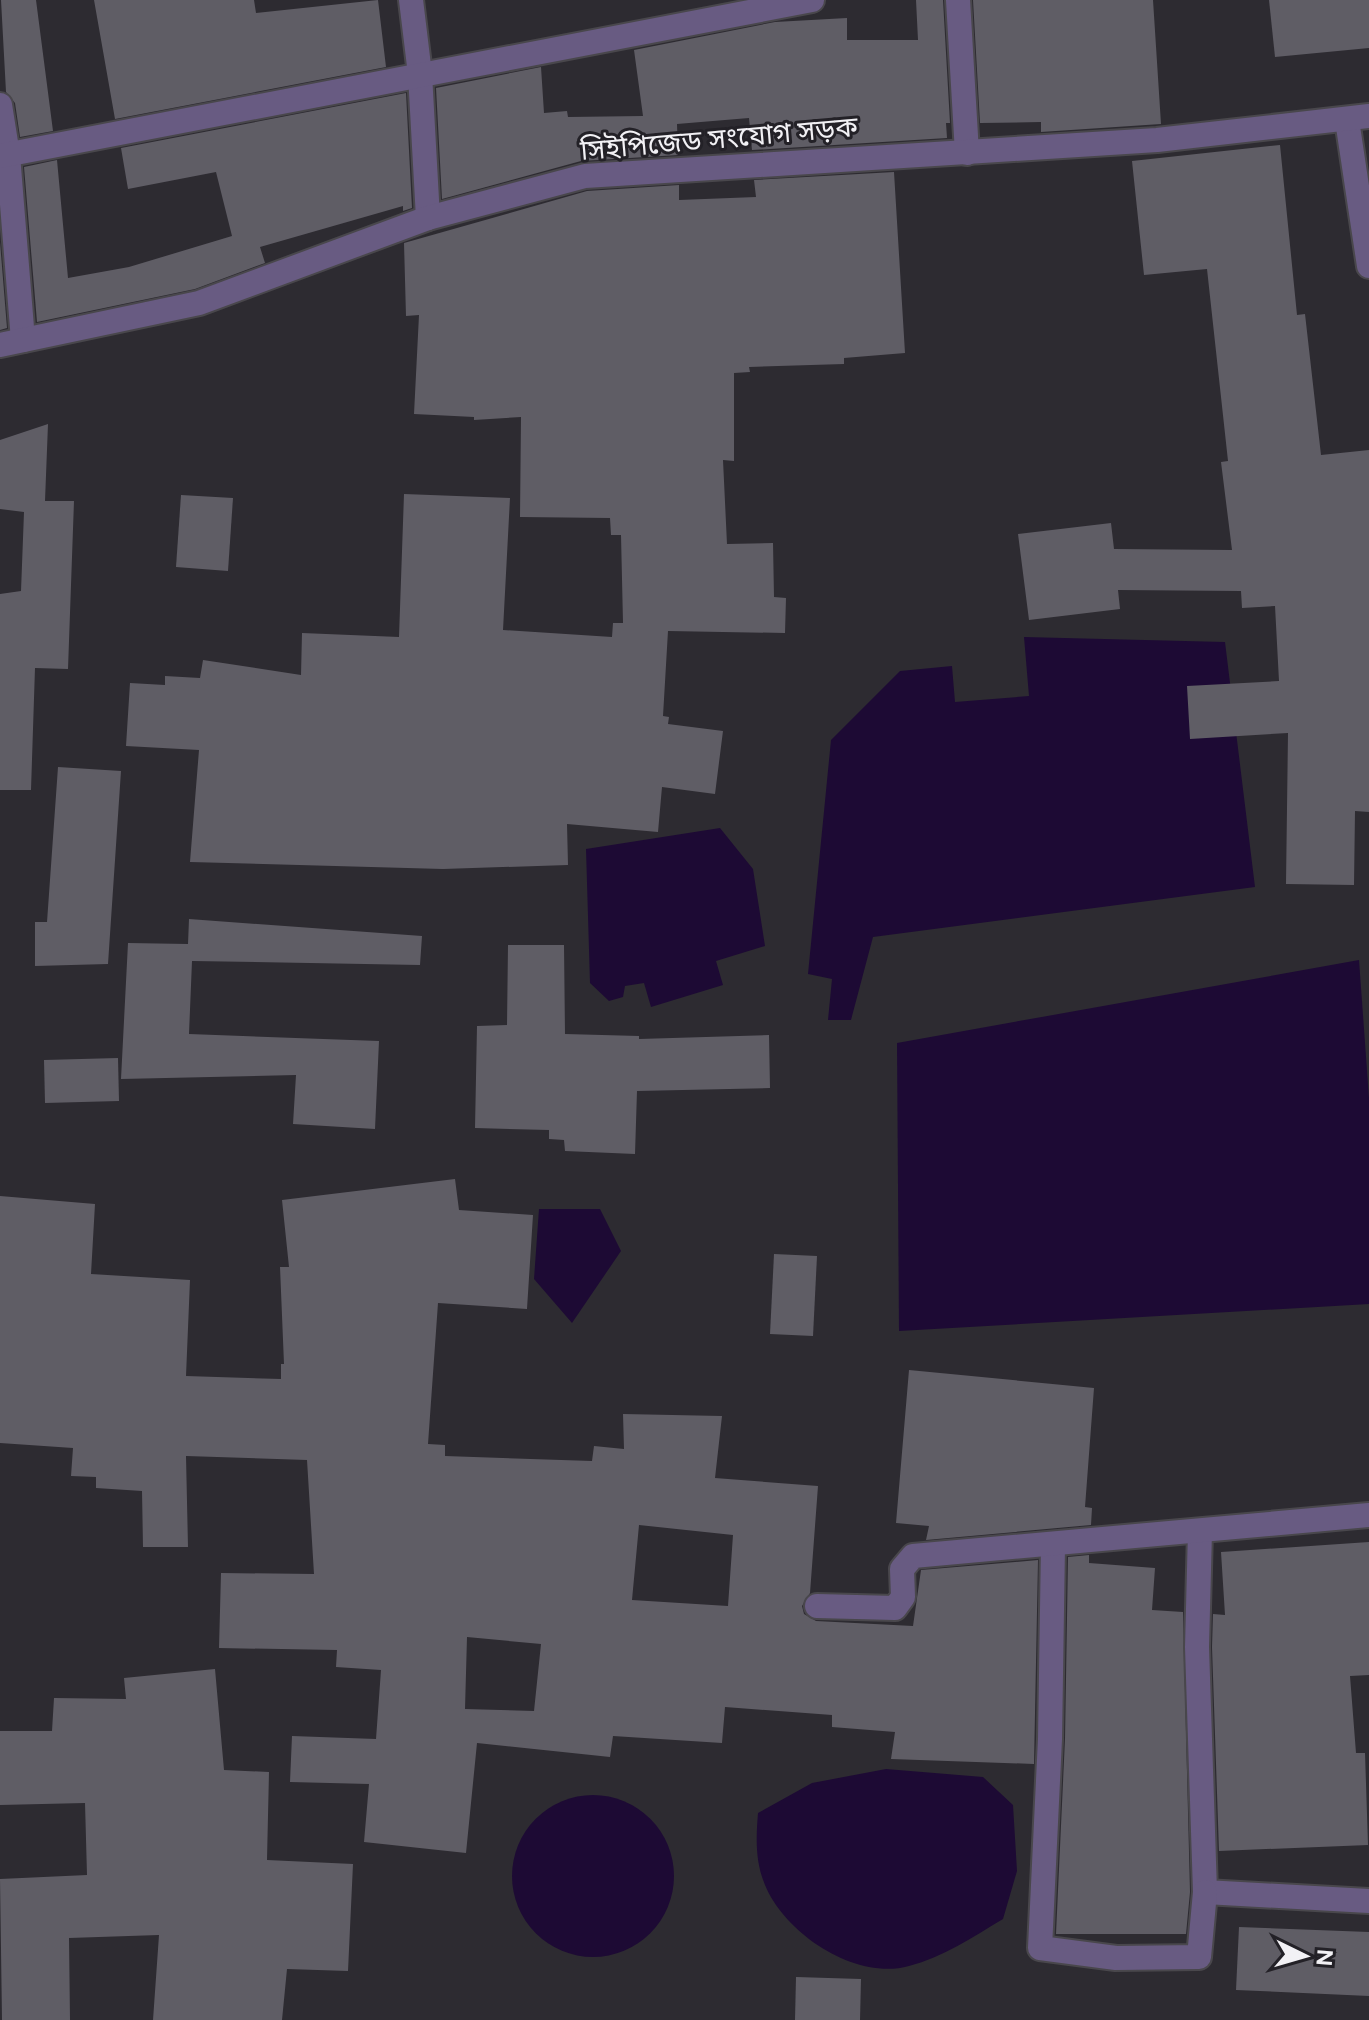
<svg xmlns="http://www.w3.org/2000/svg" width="1369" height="2020" font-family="Figtree,'Noto Sans Bengali',sans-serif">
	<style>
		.water { fill: #1d0a34 }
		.building { fill: #5f5d65; fill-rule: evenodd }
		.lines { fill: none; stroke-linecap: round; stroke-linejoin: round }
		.minor-casing { stroke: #49474c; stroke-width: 28 }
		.minor { stroke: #685b82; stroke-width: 24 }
		.labels { text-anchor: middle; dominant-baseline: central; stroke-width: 6; stroke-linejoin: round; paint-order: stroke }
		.street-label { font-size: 28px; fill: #f2f1f5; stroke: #232127 }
	</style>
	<rect width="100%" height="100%" fill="#2d2b31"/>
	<g class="water">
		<path d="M1024,637L1225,642L1255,887L873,937L851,1020H828L832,979L808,974L831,740L900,671L952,666L955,702L1029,696Z"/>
		<path d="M720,828L753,869L765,946L716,961L723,985L651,1007L644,983L625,986L623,997L609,1001L590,983L586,849Z"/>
		<path d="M1359,960L1369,1098V1304L899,1331L897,1043Z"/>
		<path d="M539,1209H600L621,1251L572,1323L534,1279Z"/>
		<path d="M886,1769L983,1777L1013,1805L1017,1871L1003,1919C973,1937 943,1957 909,1966C856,1981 785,1934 765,1885C755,1861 756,1838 758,1813L812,1783Z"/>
		<circle cx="593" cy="1876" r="81"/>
	</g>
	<g class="building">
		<path d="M1,0H36L53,131L20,137L15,103L6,92Z"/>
		<path d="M94,0H254L256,13L378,0L386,67L115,119Z"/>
		<path d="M916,0H943L950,123H946L947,138L752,150L749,118L677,124L678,155L581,161L442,199L436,88L541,67L544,113L567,111L568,117L643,116L634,50L775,22L847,18V40H918Z"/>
		<path d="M973,0H1153L1161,124L1041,132V122L980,123Z"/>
		<path d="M1269,0H1369V48L1275,57Z"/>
		<path d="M406,93L412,208L403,211V206L260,247L265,263L195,289L37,322L24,167L57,160L68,278L129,267L232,236L216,172L128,189L121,148Z"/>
		<path d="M1280,145L1297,315L1305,314L1321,455L1369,450V812L1355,811L1354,885L1286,884L1288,733L1190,739L1187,686L1279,681L1275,606L1242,608L1241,591L1118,590L1120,609L1029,620L1018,534L1111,523L1114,549L1232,550L1221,462L1228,461L1207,269L1144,275L1132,161Z"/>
		<path d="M894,172L905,353L844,358V364L749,367L750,372L734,373V461L723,460L727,544L773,543L774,597L786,598L785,633L668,631L663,716L669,717L668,724L723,731L715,794L662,787L658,832L567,824L568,865L443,869L190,862L199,750L126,746L130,683L165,685V676L200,678L203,660L301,675L302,633L399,637L404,494L510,498L503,630L612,637L613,623H623L621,535H611L610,518L520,517L521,417L474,420V417L414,414L419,315L406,316L404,243L587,191L679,185V200L756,197L754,180Z"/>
		<path d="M0,242L7,328L0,330Z"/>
		<path d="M48,424L45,501H74L68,669L35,668L31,790H0V594L21,591L24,512L0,509V440Z"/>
		<path d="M181,495L233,498L228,571L176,567Z"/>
		<path d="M58,767L121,771L108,964L35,966V922H47Z"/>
		<path d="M189,919L422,936L420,965L192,961L189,1034L379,1041L375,1129L293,1124L296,1075L121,1079L128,943L188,944Z"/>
		<path d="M508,945H564L565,1034L639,1036V1039L769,1035L770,1088L637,1091L635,1154L565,1151L564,1140L549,1139V1130L475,1128L477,1026L507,1025Z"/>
		<path d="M118,1058L119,1101L45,1103L44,1060Z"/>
		<path d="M455,1179L459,1210L533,1215L527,1309L438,1303L428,1444L445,1445V1456L592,1461L594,1446L624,1449L623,1414L722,1416L715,1478L818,1486L810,1593L802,1606L804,1614L816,1621L913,1626L921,1570L1038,1560L1034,1764L891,1759L895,1732L832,1727V1715L725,1707L722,1743L613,1736L610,1757L477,1743L466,1853L364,1842L369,1784L290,1782L292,1736L376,1739L381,1670L336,1667L337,1650L219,1648L221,1573L314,1574L307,1460L186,1456L188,1547H143L142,1491L96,1488V1477L71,1476L73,1448L0,1443V1196L95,1204L91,1274L190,1280L186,1376L281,1379V1364H284L280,1267H289L282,1200ZM639,1525L733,1535L728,1606L632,1600ZM467,1637L541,1644L534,1711L465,1709Z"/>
		<path d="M774,1254L817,1256L813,1336L770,1334Z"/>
		<path d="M909,1370L1094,1388L1085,1507L1092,1508L1091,1525L926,1540L929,1526L896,1523Z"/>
		<path d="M1369,1542V1675L1350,1676L1356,1753H1365L1368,1845L1219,1851L1212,1647L1213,1614L1225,1615L1221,1552Z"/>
		<path d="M1089,1555V1563L1155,1568L1152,1610L1183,1612L1190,1892L1186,1934H1056L1065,1739L1068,1557Z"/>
		<path d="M215,1669L224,1770L269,1772L267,1860L353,1864L348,1971L287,1969L282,2020H153L159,1935L69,1938L70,2020H2L0,1879L87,1875L85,1803L0,1805V1731H52L54,1698L126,1699L124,1678Z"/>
		<path d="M1239,1927L1369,1932V1996L1236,1990Z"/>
		<path d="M796,1977L861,1979L860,2020H795Z"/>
	</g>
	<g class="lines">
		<defs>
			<g id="minor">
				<path d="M411,0L420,74L428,218"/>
				<path d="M958,0L967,153"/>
				<path d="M0,105L8,155L23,340"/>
				<path d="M1347,120L1369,266"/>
				<path d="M0,156L812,0"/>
				<path d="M0,345L199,303L428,218L585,176L1157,140L1369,116"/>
				<path d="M1200,1531L1197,1647L1205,1892L1369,1901"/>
				<path d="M1053,1545L1050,1739L1040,1948L1116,1958L1199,1957L1205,1892"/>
				<path d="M817,1606L895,1608L903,1597L902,1569L913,1556L1369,1515"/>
			</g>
		</defs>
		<use href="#minor" class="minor-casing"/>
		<use href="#minor" class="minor"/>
	</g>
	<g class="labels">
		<g class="street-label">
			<text transform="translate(719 138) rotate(-5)">সিইপিজেড সংযোগ সড়ক</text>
		</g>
	</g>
	<g transform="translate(1305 1956) rotate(95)" stroke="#232127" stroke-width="6" paint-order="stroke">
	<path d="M0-6L14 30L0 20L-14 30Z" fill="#f2f1f5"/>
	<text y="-12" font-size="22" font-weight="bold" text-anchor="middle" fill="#f2f1f5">N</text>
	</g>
</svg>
